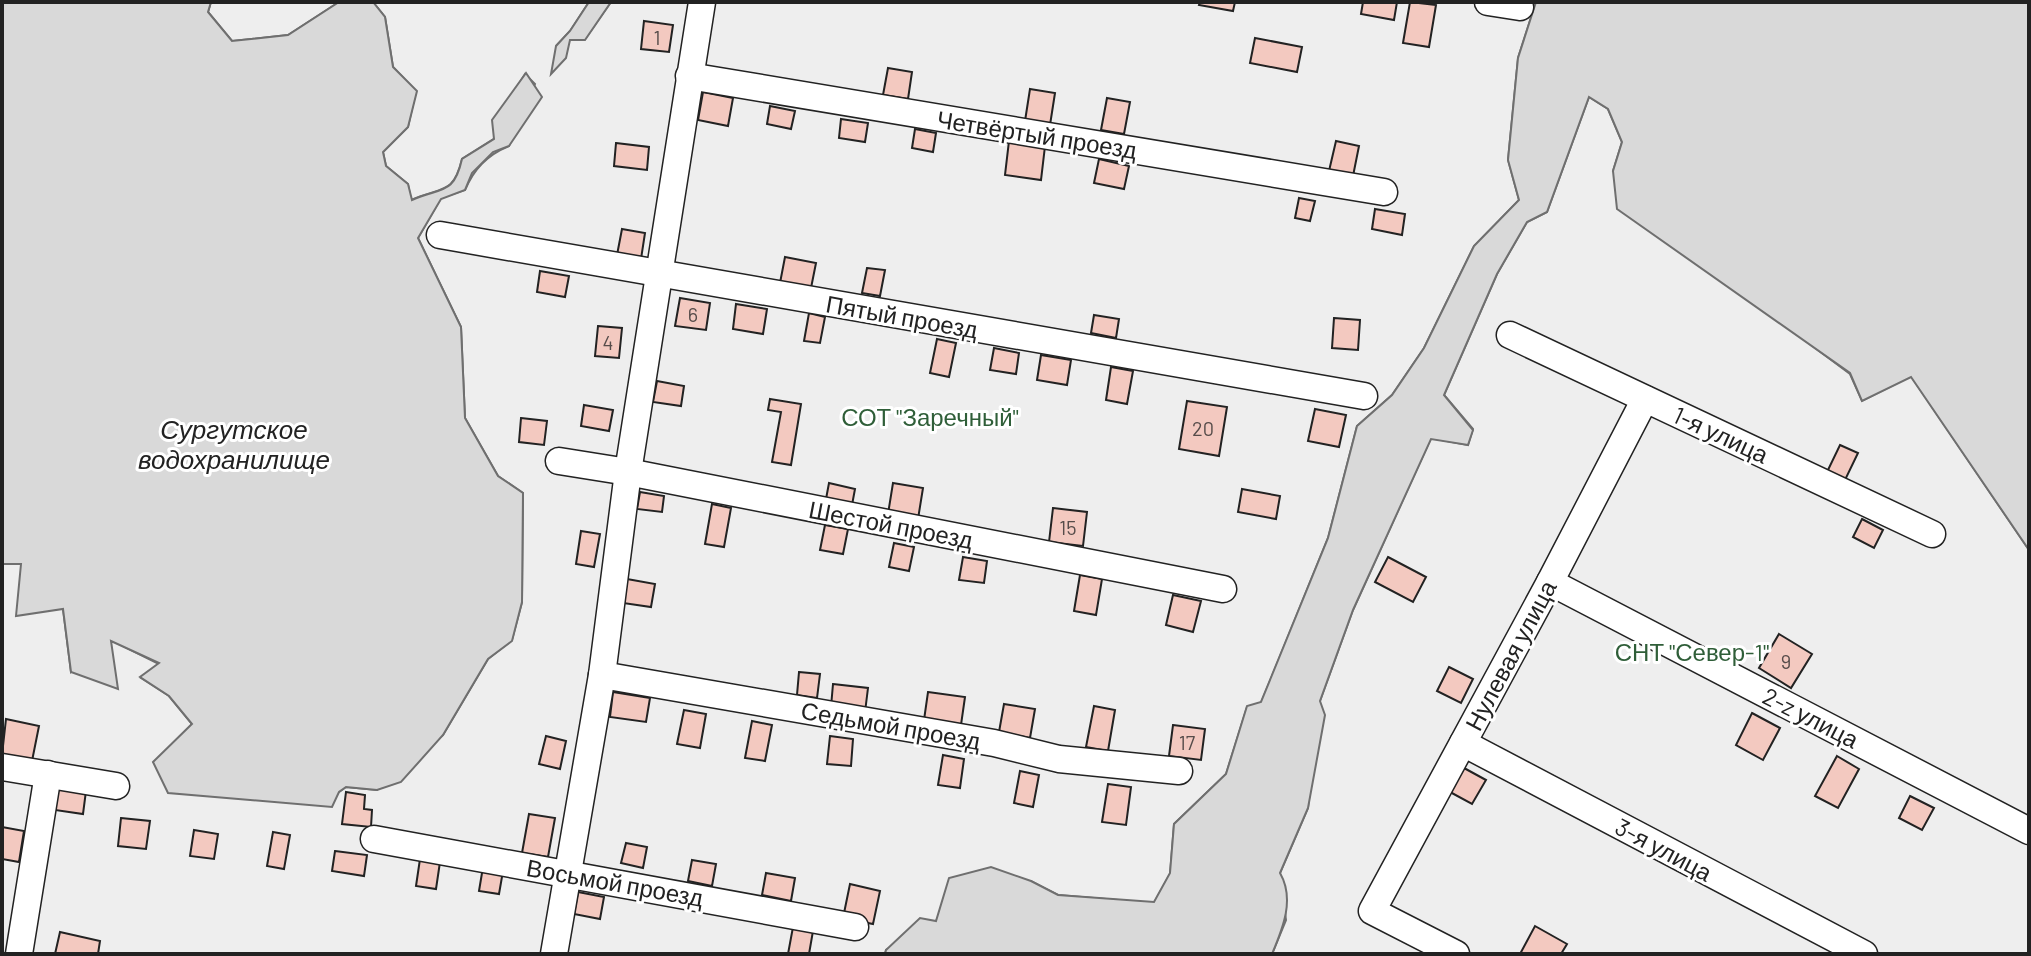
<svg xmlns="http://www.w3.org/2000/svg" width="2031" height="956" font-family="Barlow,sans-serif">
	<style>
		.green { fill: #eee; stroke: #6f6f6f; stroke-width: 2 }
		.water { fill: #d9d9d9; stroke: #6f6f6f; stroke-width: 2 }
		.building { fill: #f3c9c0; stroke: #222; stroke-width: 2 }
		.lines { fill: none; stroke-linecap: round; stroke-linejoin: round }
		.minor-casing { stroke: #222; stroke-width: 29 }
		.minor { stroke: #fff; stroke-width: 26 }
		.labels { text-anchor: middle; dominant-baseline: central; stroke-width: 6; stroke-linejoin: round; paint-order: stroke }
		.number-label { font-size: 20px; fill: #564c4a }
		.street-label { font-size: 24px; fill: #222; stroke: #fff }
		.park-label { font-size: 24px; fill: #2f5e38; stroke: #fff }
		.water-label { font-size: 26px; font-style: italic; fill: #222; stroke: #fff }
	</style>
	<rect width="100%" height="100%" fill="#fff"/>
	<g class="green">
		<path d="M211,2H339L288,35L232,41L208,12Z"/>
		<path d="M373,2H589L570,31L556,46L570,40L585,39L611,2H1536L1518,58L1508,160L1519,200L1474,246L1424,348L1392,395L1357,426L1328,538L1261,703L1247,707L1226,774L1174,824L1170,874L1154,903L1058,895L1031,881L936,921L886,950L885,954H2V564L21,563L63,609L71,672L111,640L159,664L141,678L169,696L192,724L154,762L339,792L346,787L377,790L443,735L488,659L512,640L522,602L523,493L498,476L465,418L461,327L418,238L441,198L465,190C474,169 487,155 509,146L535,84L525,74L510,98L495,138L462,159C453,196 442,186 411,200L408,184L386,166L383,152L408,127L416,91L393,67L385,17Z"/>
		<path d="M1589,97L1608,109L1622,142L1613,171L1791,330L1850,374L1862,401L1911,376L2029,550V954H1272L1286,920L1280,873L1308,808L1320,701L1353,610L1431,438L1468,445L1473,429L1444,395L1497,274L1527,222L1547,212Z"/>
	</g>
	<g class="water">
		<path d="M2,2H211L208,12L232,41L288,35L339,2H373L385,17L393,67L417,91L408,127L383,152L386,166L408,184L412,200C442,187 454,195 462,159L494,139L492,120L526,73L542,97L509,146L493,152L472,173L465,190L441,199L418,238L461,327L465,418L498,476L523,493L522,602L512,641L488,659L443,735L401,782L377,790L346,787L339,792L332,807L168,793L153,762L192,724L169,696L140,677L159,663L111,641L118,689L71,672L63,609L16,616L21,564H2Z"/>
		<path d="M589,2H611L585,40H570L566,58L551,74L556,46L570,31Z"/>
		<path d="M1536,2H2029V550L1911,377L1862,401L1850,373L1617,209L1613,171L1622,142L1608,109L1589,97L1547,212L1527,222L1497,274L1444,395L1473,430L1468,445L1431,439L1353,610L1320,701L1325,715L1308,808L1280,873C1295,899 1283,928 1272,954H885L886,950L920,918L936,921L949,878L991,867L1031,881L1058,895L1154,902L1170,873L1174,824L1226,774L1247,706L1261,702L1328,538L1357,426L1392,395L1424,348L1474,246L1519,200L1508,160L1518,58Z"/>
	</g>
	<g class="building">
		<path d="M1200,2H1235L1233,11L1199,5Z"/>
		<path d="M1363,2H1397L1394,20L1361,14Z"/>
		<path d="M1410,2L1436,5L1429,47L1403,43Z"/>
		<path d="M644,21L673,25L669,52L641,49Z"/>
		<path d="M1255,38L1302,47L1297,72L1250,63Z"/>
		<path d="M888,68L912,72L908,99L883,95Z"/>
		<path d="M1030,89L1055,93L1050,125L1025,121Z"/>
		<path d="M703,92L733,98L728,126L698,120Z"/>
		<path d="M1107,98L1130,102L1124,134L1101,130Z"/>
		<path d="M770,106L795,111L791,129L767,124Z"/>
		<path d="M841,119L868,123L865,142L839,138Z"/>
		<path d="M915,129L936,133L933,152L912,148Z"/>
		<path d="M1009,141L1045,146L1041,180L1005,175Z"/>
		<path d="M1336,141L1359,146L1353,176L1329,171Z"/>
		<path d="M616,143L649,147L647,170L614,166Z"/>
		<path d="M1099,159L1129,166L1124,189L1094,183Z"/>
		<path d="M1299,198L1315,201L1310,221L1295,218Z"/>
		<path d="M1375,209L1405,214L1402,235L1372,229Z"/>
		<path d="M622,229L645,233L641,259L617,255Z"/>
		<path d="M785,257L816,263L811,288L780,283Z"/>
		<path d="M867,268L885,270L880,296L862,293Z"/>
		<path d="M540,271L569,276L565,297L537,292Z"/>
		<path d="M680,298L710,303L706,330L675,326Z"/>
		<path d="M736,304L767,309L763,334L733,329Z"/>
		<path d="M809,313L825,317L820,343L804,341Z"/>
		<path d="M1094,315L1119,319L1116,338L1091,333Z"/>
		<path d="M1334,318L1360,320L1358,350L1332,348Z"/>
		<path d="M598,326L622,328L619,358L595,356Z"/>
		<path d="M937,339L956,343L949,377L930,373Z"/>
		<path d="M994,348L1019,353L1016,374L990,370Z"/>
		<path d="M1041,355L1071,360L1067,385L1037,380Z"/>
		<path d="M1111,367L1133,371L1127,404L1106,400Z"/>
		<path d="M657,381L684,386L681,406L653,402Z"/>
		<path d="M770,399L801,404L791,465L772,462L781,412L768,410Z"/>
		<path d="M1187,401L1227,407L1219,456L1179,449Z"/>
		<path d="M584,405L613,410L609,431L581,426Z"/>
		<path d="M1315,409L1346,415L1339,447L1308,441Z"/>
		<path d="M521,418L547,421L544,445L519,442Z"/>
		<path d="M1840,445L1858,453L1845,480L1827,472Z"/>
		<path d="M829,483L855,489L852,505L826,499Z"/>
		<path d="M893,483L923,488L918,519L888,514Z"/>
		<path d="M1242,489L1280,496L1276,519L1238,512Z"/>
		<path d="M640,492L664,496L662,512L637,509Z"/>
		<path d="M712,504L731,508L724,547L705,544Z"/>
		<path d="M1053,508L1087,512L1083,546L1049,542Z"/>
		<path d="M1862,519L1883,530L1874,548L1853,537Z"/>
		<path d="M825,525L848,529L843,554L820,550Z"/>
		<path d="M581,531L600,534L594,567L576,564Z"/>
		<path d="M894,543L914,547L909,571L889,567Z"/>
		<path d="M963,557L987,561L984,583L959,580Z"/>
		<path d="M1388,557L1426,577L1413,602L1375,582Z"/>
		<path d="M1080,575L1102,579L1096,615L1074,611Z"/>
		<path d="M627,579L655,584L651,607L623,603Z"/>
		<path d="M1173,595L1201,601L1193,632L1166,625Z"/>
		<path d="M1779,634L1812,654L1791,688L1759,668Z"/>
		<path d="M1449,667L1473,679L1461,703L1437,691Z"/>
		<path d="M799,672L820,674L817,698L797,695Z"/>
		<path d="M833,684L868,688L865,712L831,707Z"/>
		<path d="M613,692L650,698L646,722L610,717Z"/>
		<path d="M928,692L965,697L961,725L924,720Z"/>
		<path d="M1004,704L1035,709L1030,738L999,732Z"/>
		<path d="M1094,706L1115,710L1108,751L1086,747Z"/>
		<path d="M684,710L706,714L700,748L677,744Z"/>
		<path d="M1752,713L1780,728L1763,760L1736,745Z"/>
		<path d="M6,719L39,726L32,761L2,755Z"/>
		<path d="M752,721L772,725L765,761L745,758Z"/>
		<path d="M1173,725L1205,729L1201,760L1169,756Z"/>
		<path d="M546,736L566,741L560,769L539,764Z"/>
		<path d="M830,736L853,739L851,766L827,764Z"/>
		<path d="M943,755L964,759L960,788L938,785Z"/>
		<path d="M1837,756L1859,769L1838,808L1815,796Z"/>
		<path d="M1464,768L1486,780L1472,804L1450,792Z"/>
		<path d="M1020,771L1039,775L1033,807L1014,803Z"/>
		<path d="M1108,784L1131,787L1126,825L1102,822Z"/>
		<path d="M58,788L86,791L83,814L55,810Z"/>
		<path d="M346,792L365,795L364,809L372,810L371,827L342,824Z"/>
		<path d="M1910,796L1934,808L1922,830L1899,818Z"/>
		<path d="M529,814L555,818L548,857L522,853Z"/>
		<path d="M121,818L150,821L146,849L118,846Z"/>
		<path d="M2,827L24,831L19,862L2,859Z"/>
		<path d="M194,830L218,834L214,859L190,856Z"/>
		<path d="M273,832L290,835L284,869L267,866Z"/>
		<path d="M626,843L647,847L643,868L621,863Z"/>
		<path d="M335,851L367,855L364,876L332,871Z"/>
		<path d="M420,859L440,862L436,889L416,886Z"/>
		<path d="M692,860L716,864L712,886L688,881Z"/>
		<path d="M483,867L503,871L499,894L479,891Z"/>
		<path d="M766,873L795,878L791,901L762,895Z"/>
		<path d="M850,884L880,891L873,924L843,918Z"/>
		<path d="M578,892L604,897L600,919L574,914Z"/>
		<path d="M1535,926L1567,944L1561,954H1520Z"/>
		<path d="M793,927L813,931L809,954H788Z"/>
		<path d="M60,932L100,941L98,954H55Z"/>
	</g>
	<g class="lines">
		<defs>
			<g id="minor">
				<path d="M1488,2L1520,7"/>
				<path d="M689,76L1384,192"/>
				<path d="M440,235L1364,396"/>
				<path d="M1510,335L1932,534"/>
				<path d="M559,461L628,472L1223,589"/>
				<path d="M1550,582L2029,831"/>
				<path d="M602,675L994,743L1059,759L1179,771"/>
				<path d="M1463,743L1864,954"/>
				<path d="M2,767L116,786"/>
				<path d="M374,839L855,927"/>
				<path d="M19,954L48,774"/>
				<path d="M554,954L602,675L628,472L702,2"/>
				<path d="M1456,954L1372,911L1550,582L1645,399"/>
			</g>
		</defs>
		<use href="#minor" class="minor-casing"/>
		<use href="#minor" class="minor"/>
	</g>
	<g class="labels">
		<g class="number-label">
			<text x="657" y="37">1</text>
			<text x="693" y="314">6</text>
			<text x="608" y="342">4</text>
			<text x="1203" y="428">20</text>
			<text x="1068" y="527">15</text>
			<text x="1786" y="661">9</text>
			<text x="1187" y="742">17</text>
		</g>
		<g class="street-label">
			<text transform="translate(1037 134) rotate(9)">Четвёртый проезд</text>
			<text transform="translate(902 316) rotate(10)">Пятый проезд</text>
			<text transform="translate(1721 434) rotate(25)">1-я улица</text>
			<text transform="translate(891 524) rotate(11)">Шестой проезд</text>
			<text transform="translate(1510 655) rotate(-62)">Нулевая улица</text>
			<text transform="translate(1811 717) rotate(27)">2-z улица</text>
			<text transform="translate(891 725) rotate(10)">Седьмой проезд</text>
			<text transform="translate(1664 849) rotate(28)">3-я улица</text>
			<text transform="translate(615 882) rotate(10)">Восьмой проезд</text>
		</g>
		<g class="park-label">
			<text x="930" y="416">СОТ "Заречный"</text>
			<text x="1692" y="651">СНТ "Север-1"</text>
		</g>
		<g class="water-label">
			<text x="234" y="428">Сургутское<tspan x="234" dy="30">водохранилище</tspan></text>
		</g>
	</g>
	<rect width="2031" height="956" fill="none" stroke="#222222" stroke-width="8"/>
</svg>
